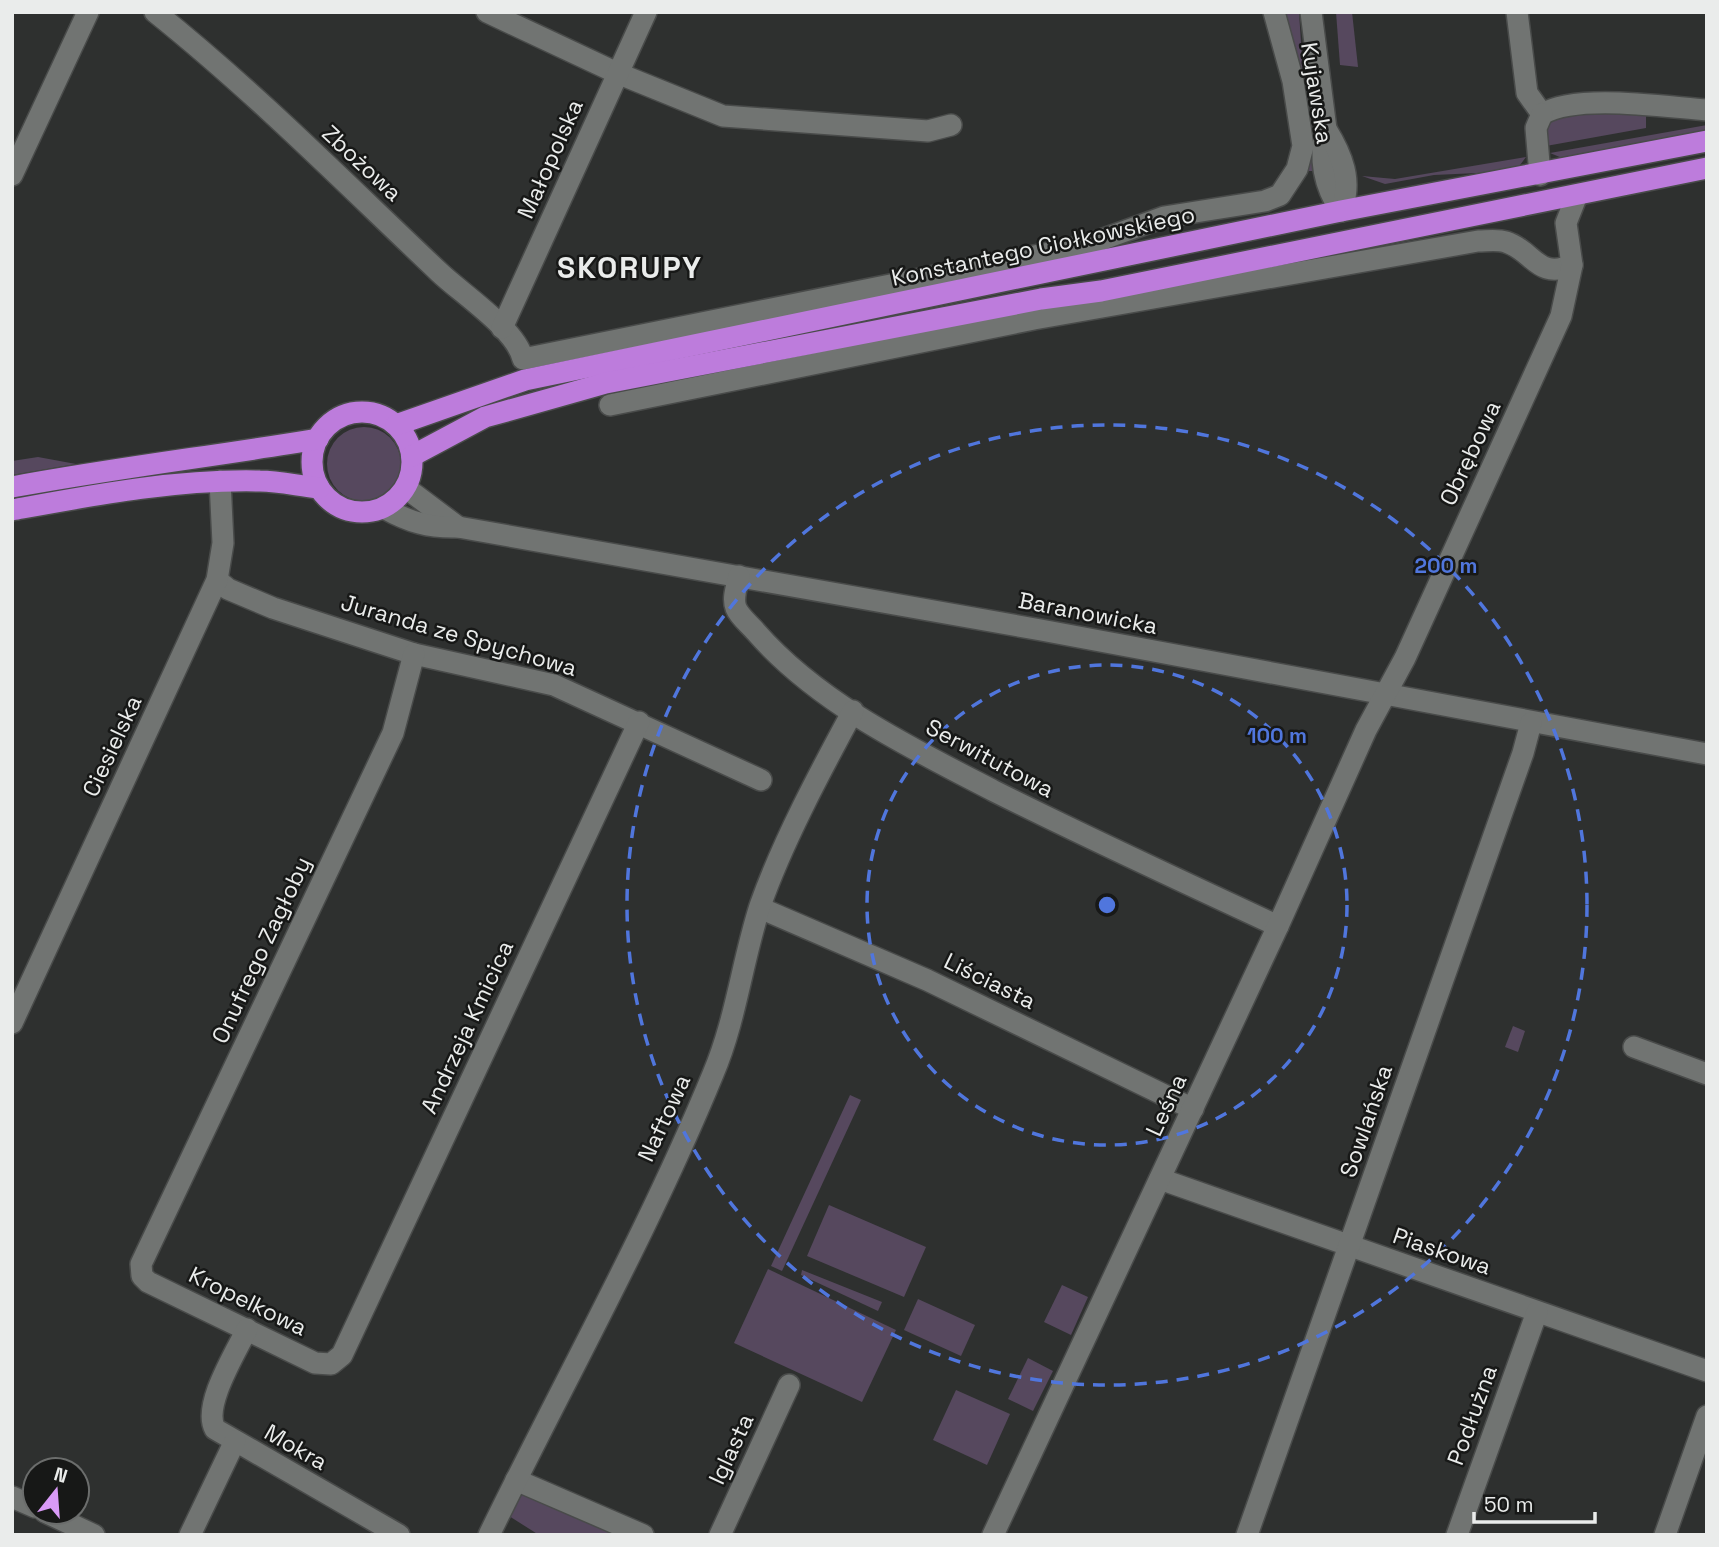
<svg xmlns="http://www.w3.org/2000/svg" width="1719" height="1547" font-family="'Space Grotesk',sans-serif">
	<style>
		.green { fill: #56485e }
		.lines { fill: none; stroke-linecap: round; stroke-linejoin: round }
		.minor-casing { stroke: #494b4a; stroke-width: 24 }
		.highway-casing { stroke: #494b4a; stroke-width: 24 }
		.minor { stroke: #717472; stroke-width: 21 }
		.highway { stroke: #bd7cdc; stroke-width: 21 }
		.ring { fill: none; stroke: #5076dd; stroke-width: 3.5; stroke-dasharray: 12 9 }
		.labels { text-anchor: middle; dominant-baseline: central; stroke-width: 5; stroke-linejoin: round; paint-order: stroke }
		.street-label { font-size: 23px; fill: #eaeceb; stroke: #171817 }
		.district-label { font-size: 30px; font-weight: bold; letter-spacing: 2px; fill: #eaeceb; stroke: #171817 }
		.centre { fill: #5076dd; stroke: #171817; stroke-width: 3.5 }
		.ring-label { font-size: 21px; text-anchor: middle; font-weight: bold; fill: #5076dd; stroke: #171817; stroke-width: 5; stroke-linejoin: round; paint-order: stroke }
	</style>
	<rect width="100%" height="100%" fill="#2e302f"/>
	<g class="green">
		<path d="M1281,12H1299L1304,88L1316,171H1306Z"/>
		<path d="M1336,12H1352L1358,67L1340,65Z"/>
		<path d="M1584,113H1646V128L1546,146V129L1554,117Z"/>
		<path d="M1707,125V132L1567,160L1550,153Z"/>
		<path d="M1526,157L1517,169L1499,172L1434,175L1385,184L1362,176L1395,179Z"/>
		<circle cx="364" cy="464" r="37"/>
		<path d="M38,457L76,464L12,475V461Z"/>
		<path d="M1513,1026L1525,1031L1518,1052L1505,1047Z"/>
		<path d="M850,1095L861,1100L782,1271L771,1266Z"/>
		<path d="M829,1205L926,1247L904,1297L807,1256Z"/>
		<path d="M768,1269L896,1330L862,1402L734,1343Z"/>
		<path d="M802,1270L882,1302L878,1311L801,1275Z"/>
		<path d="M1062,1285L1088,1297L1071,1335L1044,1322Z"/>
		<path d="M918,1299L975,1325L961,1356L904,1330Z"/>
		<path d="M1028,1358L1053,1371L1033,1411L1008,1399Z"/>
		<path d="M956,1390L1010,1414L987,1465L933,1440Z"/>
		<path d="M523,1493L614,1535H539L509,1516Z"/>
	</g>
	<g class="lines">
		<defs>
			<g id="minor">
				<path d="M155,12C255,92 346,184 439,272C462,294 516,329 523,359L1084,246L1164,217L1265,201L1280,195L1297,169L1303,146L1293,81L1274,12"/>
				<path d="M487,12L617,73L723,116L928,131L951,125"/>
				<path d="M1311,12L1326,129C1319,158 1324,186 1341,211"/>
				<path d="M1517,12L1527,93L1542,114"/>
				<path d="M1542,114C1577,93 1665,107 1707,110"/>
				<path d="M1326,129C1342,155 1353,181 1341,211"/>
				<path d="M12,175L88,12"/>
				<path d="M1540,175L1536,128L1542,114"/>
				<path d="M502,328L646,12"/>
				<path d="M610,405L1034,319L1478,241C1487,241 1497,239 1506,242C1534,251 1537,280 1572,265"/>
				<path d="M406,488L458,527"/>
				<path d="M384,508C409,522 429,528 458,527L1041,630L1707,754"/>
				<path d="M739,576C737,586 732,598 736,608C739,616 750,625 756,632C818,703 911,748 994,791C1088,838 1183,882 1278,926"/>
				<path d="M217,580L228,589L273,608L414,654L554,685L761,780"/>
				<path d="M414,654L393,733L141,1264L142,1276L148,1282L315,1363L331,1364L342,1355L639,722"/>
				<path d="M760,908L927,980L1193,1109"/>
				<path d="M12,1023L217,580L223,543L220,481"/>
				<path d="M1634,1047L1707,1074"/>
				<path d="M1160,1179L1707,1371"/>
				<path d="M247,1329C236,1352 202,1406 215,1429L399,1535"/>
				<path d="M516,1480L643,1535"/>
				<path d="M12,1497L35,1507"/>
				<path d="M45,1512L94,1535"/>
				<path d="M190,1535L235,1441"/>
				<path d="M489,1535C564,1381 648,1232 713,1074C736,1020 742,962 760,906C782,843 821,770 853,711"/>
				<path d="M720,1535L789,1385"/>
				<path d="M993,1535L1278,926L1366,730L1405,658L1561,316L1572,265L1566,223L1577,195"/>
				<path d="M1247,1535L1523,753L1531,723"/>
				<path d="M1457,1535L1537,1312"/>
				<path d="M1665,1535L1707,1416"/>
			</g>
			<g id="highway">
				<circle cx="362" cy="462" r="50"/>
				<path d="M396,425L525,380L1341,211L1707,141"/>
				<path d="M412,456L485,417L606,383L1041,299L1101,291L1707,168"/>
				<path d="M12,487C114,468 216,456 318,439"/>
				<path d="M12,510C94,495 177,479 260,481C279,481 299,486 319,488"/>
			</g>
		</defs>
		<use href="#minor" class="minor-casing"/>
		<use href="#highway" class="highway-casing"/>
		<use href="#minor" class="minor"/>
		<use href="#highway" class="highway"/>
	</g>
	<g class="ring">
		<circle cx="1107" cy="905" r="240"/>
		<circle cx="1107" cy="905" r="480"/>
	</g>
	<g class="labels">
		<g class="street-label">
			<text transform="translate(1317 93) rotate(81)">Kujawska</text>
			<text transform="translate(550 159) rotate(-66)">Małopolska</text>
			<text transform="translate(362 163) rotate(43)">Zbożowa</text>
			<text transform="translate(1043 246) rotate(-12)">Konstantego Ciołkowskiego</text>
			<text transform="translate(1470 453) rotate(-65)">Obrębowa</text>
			<text transform="translate(1088 613) rotate(11)">Baranowicka</text>
			<text transform="translate(459 635) rotate(16)">Juranda ze Spychowa</text>
			<text transform="translate(112 746) rotate(-65)">Ciesielska</text>
			<text transform="translate(990 758) rotate(28)">Serwitutowa</text>
			<text transform="translate(261 950) rotate(-65)">Onufrego Zagłoby</text>
			<text transform="translate(990 981) rotate(26)">Liściasta</text>
			<text transform="translate(467 1027) rotate(-65)">Andrzeja Kmicica</text>
			<text transform="translate(1166 1105) rotate(-65)">Leśna</text>
			<text transform="translate(664 1118) rotate(-65)">Naftowa</text>
			<text transform="translate(1366 1121) rotate(-71)">Sowlańska</text>
			<text transform="translate(1442 1251) rotate(19)">Piaskowa</text>
			<text transform="translate(248 1301) rotate(26)">Kropelkowa</text>
			<text transform="translate(1472 1415) rotate(-70)">Podłużna</text>
			<text transform="translate(296 1447) rotate(30)">Mokra</text>
			<text transform="translate(731 1449) rotate(-65)">Iglasta</text>
		</g>
		<g class="district-label">
			<text x="630" y="267">SKORUPY</text>
		</g>
	</g>
	<circle cx="1107" cy="905" r="10" class="centre"/>
	<g class="ring-label">
		<text x="1446" y="573">200 m</text>
		<text x="1277" y="743">100 m</text>
	</g>
	<rect width="1719" height="1547" fill="none" stroke="#eaeceb" stroke-width="28"/>
	<g transform="translate(56 1491) rotate(17)"><circle r="33" fill="#171817" stroke="#6b6d6c" stroke-width="2"/>
	<path d="M0-5L12 26L0 18L-12 26Z" fill="#d99af7"/>
	<text y="-10" font-size="19" font-weight="bold" text-anchor="middle" fill="#eaeceb">N</text>
	</g>
	<path d="M1474 1512v10h121v-10" fill="none" stroke="#eaeceb" stroke-width="3.5"/>
	<text x="1484" y="1512" font-size="21" fill="#eaeceb" stroke="#171817" stroke-width="5" paint-order="stroke">50 m</text>
</svg>
